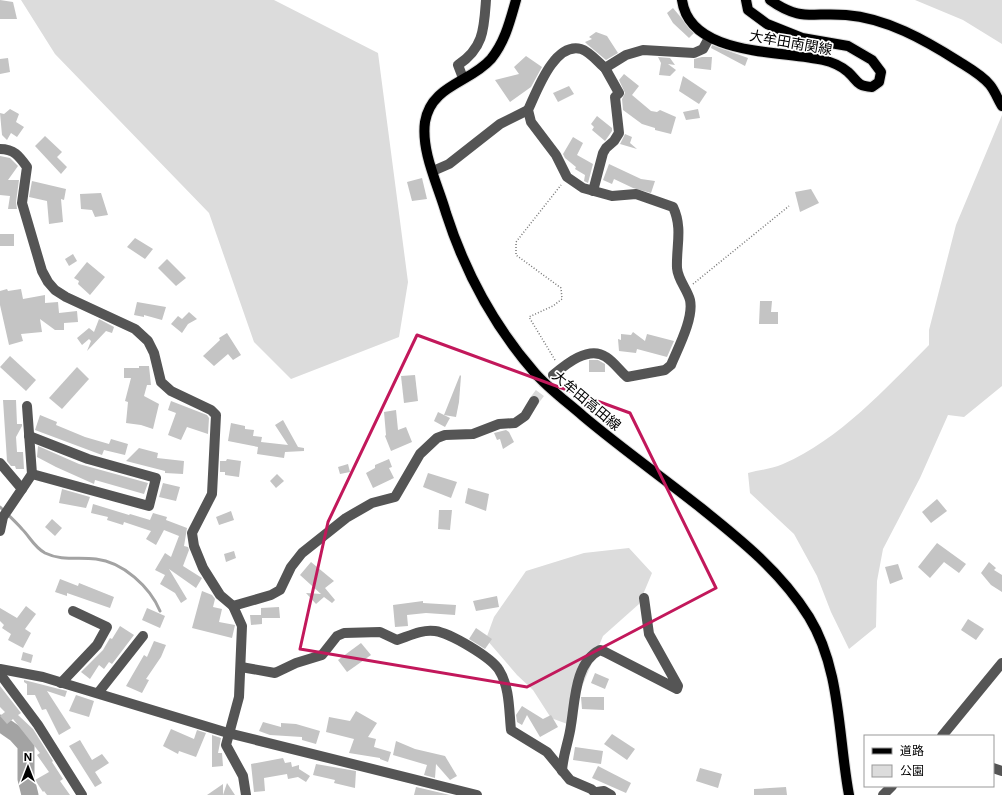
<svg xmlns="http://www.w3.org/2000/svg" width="1002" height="795" font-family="Inter,'Noto Sans JP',sans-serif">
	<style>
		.green { fill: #dcdcdc }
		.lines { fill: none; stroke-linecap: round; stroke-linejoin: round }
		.stream { stroke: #a3a3a3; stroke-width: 3 }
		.river { stroke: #a3a3a3; stroke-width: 17 }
		.building { fill: #c4c4c4 }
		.minor-tunnel { stroke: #d9d9d9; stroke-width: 10; stroke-dasharray: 10 5; stroke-linecap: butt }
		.major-casing { stroke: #dbdbdb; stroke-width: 12 }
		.path { stroke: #777; stroke-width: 1.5; stroke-dasharray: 1 2; stroke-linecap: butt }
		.minor { stroke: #555; stroke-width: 10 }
		.major { stroke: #000; stroke-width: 10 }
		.marked { fill: none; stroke: #c2185b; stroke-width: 3; stroke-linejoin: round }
		.labels { text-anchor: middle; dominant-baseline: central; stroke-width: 3.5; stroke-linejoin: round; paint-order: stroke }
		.street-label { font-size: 14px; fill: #000; stroke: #fff }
	</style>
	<rect width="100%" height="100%" fill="#fff"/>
	<g class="green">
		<path d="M21,0H274L378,53L408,282L399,337L291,379L254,342L209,213L55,54Z"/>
		<path d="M915,0H1002V44L963,20Z"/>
		<path d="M1002,115V386L964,417L948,415L920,478L883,549L877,581L876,627L849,649L831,612L817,576L794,534L750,493L748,473C759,470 772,469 783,464C839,440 886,388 929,345V330L956,225Z"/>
		<path d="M629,548L652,573L639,604L603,636L579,694L570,725L551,718L533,690L517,675L486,639L494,617L526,571L584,553Z"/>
	</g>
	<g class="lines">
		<path class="stream" d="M0,507C7,514 15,521 22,529C30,537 34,547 45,553C61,561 79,557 96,559C123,562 150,587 160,611"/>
		<path class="river" d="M0,723L16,734L26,745V779L30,795"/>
	</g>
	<g class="building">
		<path d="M0,0L13,2L17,19H0Z"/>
		<path d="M673,8L694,33L689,38L673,23L667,13Z"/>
		<path d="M596,32L607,36L618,53L606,60L588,45L585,42L592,39L589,37Z"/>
		<path d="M712,45L748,58L745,66L711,48Z"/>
		<path d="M526,56L542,67L531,87L510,102L495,80L519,74L514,67Z"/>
		<path d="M658,57L670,58L675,65L668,64L676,70L670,76L659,75L661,63Z"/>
		<path d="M702,57H712L711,70L694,68V59Z"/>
		<path d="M8,58L10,72L0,74V59Z"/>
		<path d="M624,74L639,86L632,95L651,111L657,112L660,110L676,117L671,134L655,130V128L642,124L623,110L622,99L625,93L619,80Z"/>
		<path d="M683,76L707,92L699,104L679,91Z"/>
		<path d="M569,86L574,94L558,102L553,93Z"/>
		<path d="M10,109L19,114L16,122L24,127L17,137L11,133L7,140L2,135L0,113L4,114Z"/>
		<path d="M698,109L700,118L686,120L683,112Z"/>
		<path d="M597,116L612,128V131L605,141L592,130L594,127L591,124Z"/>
		<path d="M625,134L632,137L630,143L637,149L620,144Z"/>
		<path d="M45,136L62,152L57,157L67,167L61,174L35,146Z"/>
		<path d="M573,137L583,143L577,155L593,164L588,183L584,181L585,175L575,169L576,167L565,158L563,154Z"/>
		<path d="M0,156L10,158L18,166L8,180H19L16,202L17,209H8L10,196L0,195Z"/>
		<path d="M609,164L641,179L655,181L651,193L633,188L614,179L612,184L603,180Z"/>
		<path d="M422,178L427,199L412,201L407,182Z"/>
		<path d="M32,181L66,189L64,200L61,199L63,222L49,224L47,201L29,197Z"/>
		<path d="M811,189L819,203L800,212L795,192Z"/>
		<path d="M101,193L108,215L95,217L92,210L81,209L80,194Z"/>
		<rect x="0" y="234" width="14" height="12"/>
		<path d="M135,238L153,249L145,259L127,247Z"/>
		<path d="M73,254L77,261L69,266L65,259Z"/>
		<path d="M167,259L186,278L176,286L158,268Z"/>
		<path d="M87,262L105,277L90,295L78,284L79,281L74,278Z"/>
		<path d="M7,289L8,291L21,289L23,299L45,295V303L58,302L59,313L77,311L78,322L64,323V330H55L40,319L42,332L21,334L23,341L9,345L0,305V291Z"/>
		<path d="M760,301H772L771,312H778V324H759Z"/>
		<path d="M137,302L166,307L162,320L144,315V317L134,315Z"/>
		<path d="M189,312L197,319L188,324L182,333L171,324L178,316L182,319Z"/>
		<path d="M99,319L114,327L112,333L106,331L87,351L91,341L89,339L82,345L77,338L89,328L94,332Z"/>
		<path d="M633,332L645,341L647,334L674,341L667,357L637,349L636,353L619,351L618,339L621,340V334L631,335Z"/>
		<path d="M227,333L241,355L233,360L228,354L214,366L203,356L220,340L219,338Z"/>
		<path d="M10,356L36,380L26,391L0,367Z"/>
		<path d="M589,360H598L605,364V372H589Z"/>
		<path d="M139,366H149L151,385H147L144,396L159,404L153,429L141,425L126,423L128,402L125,401L131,378H124V368H139Z"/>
		<path d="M77,367L89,379L62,409L49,398Z"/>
		<path d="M415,375L418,401L404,403L401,376Z"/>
		<path d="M460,375L461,376L459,402L456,417L444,415Z"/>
		<path d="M3,400H16L17,424H22V426L16,437L17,452H23L24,469H16L15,466H11L7,461Z"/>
		<path d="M171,401L207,415L209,418L208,434L187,427L181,440L168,435L176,413L168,410Z"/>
		<path d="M396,410L398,430L406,427L412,442L391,451L385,436L386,435L384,412Z"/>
		<path d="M438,412L450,418L445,427L434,421Z"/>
		<path d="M40,415L57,422L56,425L85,437L109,444L111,439L128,444L125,455L104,450L102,455L35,430Z"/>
		<path d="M283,420L298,447L304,448V451L285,452L284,458L257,454L258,447L228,441L231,423L245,426V429L254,430L253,436L262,437L261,442L288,445L275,425Z"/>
		<path d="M506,430L509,432L514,442L503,449L500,439L497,440L494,433Z"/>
		<path d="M38,446L79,464L148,483L144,494L95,480L94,484L56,467L37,457Z"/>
		<path d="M139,448L158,453L157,458L184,461L183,474L165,473V471L126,461Z"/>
		<path d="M227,459L241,461L239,477L225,475V472H220V461H226Z"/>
		<path d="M389,459L392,467L389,468L394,478L373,488L366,473L375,468V465Z"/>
		<path d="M348,464L350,472L340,474L338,467Z"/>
		<path d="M428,473L457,482L451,498L423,487Z"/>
		<path d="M277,474L284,481L276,488L270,481Z"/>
		<path d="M163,483L180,487L176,501L159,497Z"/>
		<path d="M468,488L489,494L486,511L465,503Z"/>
		<path d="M62,489L90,497L86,508L59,503Z"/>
		<path d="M937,499L947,511L931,523L922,512Z"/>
		<path d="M93,504L129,515L130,514L150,520L153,513L167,517L166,520L187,528L184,546L188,547L189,550L183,566L202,578L196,588L169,569L187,599L181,603L175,593L160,584L165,575L155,570L165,553L171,557L179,536L164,530L156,545L146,539L151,531L124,522L123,525L107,520L108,517L91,513Z"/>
		<path d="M439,510H452L450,530L438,529Z"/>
		<path d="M231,511L234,520L219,525L216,517Z"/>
		<path d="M52,519L62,528L55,536L45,527Z"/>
		<path d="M937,543L966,564L959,573L944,562L930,578L918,567Z"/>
		<path d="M234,551L236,558L226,562L224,554Z"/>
		<path d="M311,562L334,581L325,588L335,600L332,603L324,597L316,604L306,593L321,594L300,575Z"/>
		<path d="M989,562L996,568L994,570L1002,575V592L991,585L981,573Z"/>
		<path d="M898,564L903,579L890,584L885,567Z"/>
		<path d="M60,579L78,586L79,583L114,597L110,608L67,593V596L55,592Z"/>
		<path d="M202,591L212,595L215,599L213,607L222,609L219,622L235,625L232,638L192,628Z"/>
		<path d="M497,596L499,607L476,611L473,601Z"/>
		<path d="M423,601V603L456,605L455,615L426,613L407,615L408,626L395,627L393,605Z"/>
		<path d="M26,606L36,614L25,629L31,633L23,648L8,640L11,634L2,628L4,625L0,621V608L17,618Z"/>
		<path d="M279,607L280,618H262V624L251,625L250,615H261V608Z"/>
		<path d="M147,608L165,616L160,628L142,620Z"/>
		<path d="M968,619L984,629L976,640L961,630Z"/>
		<path d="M120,626L134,635L112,664L109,662L104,669L99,665L90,679L81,672L103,650L110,638L112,639Z"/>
		<path d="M476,628L492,639L485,649L469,639Z"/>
		<path d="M154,641L166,645L161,657L146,679L149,680L142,693L126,686L144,655L147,657Z"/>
		<path d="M361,643L371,655L347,672L338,660Z"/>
		<path d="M23,652L33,655L31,663L21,660Z"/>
		<path d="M595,673L609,679L605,689L591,683Z"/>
		<path d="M24,680L67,691L65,697L47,691L71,728L59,735L46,709L42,710L35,695H27V684L24,682Z"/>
		<path d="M0,686L21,713L18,715L33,729L53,761L52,762L63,779L60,781L70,795H47L44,791L43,792L35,780L49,772L37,755L40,753L13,719L7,724L0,716L5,712L0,707Z"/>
		<path d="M76,695L94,701L89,717L69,711Z"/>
		<path d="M581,697H604V710L582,709Z"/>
		<path d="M522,706L543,719L551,715L558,727L540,737L527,715L522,725L517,722L516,715Z"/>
		<path d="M356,711L377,723L368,737L376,739L374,747L391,752L388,762L380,759V758L349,753L354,739L326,732L329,717L350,721Z"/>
		<path d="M263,722L281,727V723L296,724L320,731L316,744L302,740V737L270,735L259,731Z"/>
		<path d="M171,729L194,739L197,730L206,733L196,757L179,751L178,754L163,746Z"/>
		<path d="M612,734L635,749L627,760L604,744Z"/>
		<path d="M212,735L221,738L218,753H222L223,766L212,767Z"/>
		<path d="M80,740L92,760L102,754L109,763L95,772L102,783L95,787L69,746Z"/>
		<path d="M396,741L415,749L445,756L457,776L450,780L436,764L435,778L424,775L427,765L393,755Z"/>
		<path d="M575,747L603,751L601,764L573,760Z"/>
		<path d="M283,758L285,763L291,762L292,767L299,765V769L310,776L306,782L298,777L288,779L287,774L264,778L265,791L254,792L251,764Z"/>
		<path d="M316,764L356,771L355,788L334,783L335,780L313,775Z"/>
		<path d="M598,766L631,783L626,793L592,778Z"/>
		<path d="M700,768L722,774L718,788L696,781Z"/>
		<path d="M227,783L235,795H223Z"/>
		<path d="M223,784V795H207Z"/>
		<path d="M416,787L450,795H414Z"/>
		<path d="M786,787L787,795H754V789Z"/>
	</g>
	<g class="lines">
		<path class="minor-tunnel" d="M534,401L553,375"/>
		<defs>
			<g id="major">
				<path d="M516,0C510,21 505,42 491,59C470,83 431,85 425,122C421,152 438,185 446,213C465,272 494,326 535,373C549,389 567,402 583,416C621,448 662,477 701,508C741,540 781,572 809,617C841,669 838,736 849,795"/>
				<path d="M682,0C690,57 781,50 823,60C832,62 841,66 848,72C858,81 856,86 872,87L879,82L881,72L872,60L848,46L802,38L767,24L748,10L746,0"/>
				<path d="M770,0C801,22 812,12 846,15C886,18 925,40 958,61C969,68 982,75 990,85C995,91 998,100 1002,106"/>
			</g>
		</defs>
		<use href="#major" class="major-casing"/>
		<g class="path">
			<path d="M693,284L789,206"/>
			<path d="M555,360L529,317L553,306L562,299L561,288L516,255V242L561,185"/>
		</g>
		<g class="minor">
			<path d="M463,78L458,65C484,48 484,28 486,0"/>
			<path d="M0,149C14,149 19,156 27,167L22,203L42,271L48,282L55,290L66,297L135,329L148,341L154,353L161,382L171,391L211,410L216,415L212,494L192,533L194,546L203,568L220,595L233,606L242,626L239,697L226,745L243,776L246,795"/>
			<path d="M433,171L449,164L500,124L528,110"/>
			<path d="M593,191L603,153L606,148L614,141L619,133L615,97L619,93L605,68"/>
			<path d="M553,375C566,364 589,345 606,357C614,362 620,371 627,377L665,370L671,365C678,348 694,318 690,300C687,289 678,280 677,268C676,247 683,228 673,207L636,194L612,196L583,188L567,177L556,155L531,122L528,110C537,91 554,42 581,49C589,51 599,63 605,68L626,55L643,50L694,53L703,49L709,38"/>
			<path d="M29,436L88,459L156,478L149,506L32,474"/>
			<path d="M0,463L22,489L3,517L0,531"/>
			<path d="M22,489L32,474L27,406"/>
			<path d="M233,606L271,595L280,590L291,567L302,553L346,518L372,503L395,497L420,454L437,438L445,435L473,434L499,424L515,423L525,416L534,401"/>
			<path d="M241,667L275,673L296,663L322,655L337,636L344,633L380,632L397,640C409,636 422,629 435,631C450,633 491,657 499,670C510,687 509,712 511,730L547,752L570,780L591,789L598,795"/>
			<path d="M0,669L43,677L228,733L477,795"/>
			<path d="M0,674L38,725L82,795"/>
			<path d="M61,683L97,645L107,627L73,611"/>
			<path d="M98,693L143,636"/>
			<path d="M942,736L1002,663"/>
			<path d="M993,768L1002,771"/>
			<path d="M562,771C563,754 569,741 571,725C575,701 575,662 600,650L605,652L677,689L678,686L649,634L644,598"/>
			<path d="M597,792L604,791L611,795"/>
			<path d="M883,795L892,786"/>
		</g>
		<use href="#major" class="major"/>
	</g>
	<path class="marked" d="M417,335L630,413L716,588L527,687L300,649L328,522Z"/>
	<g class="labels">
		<g class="street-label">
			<text transform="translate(791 42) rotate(10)">大牟田南関線</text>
			<text transform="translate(587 400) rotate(40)">大牟田高田線</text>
		</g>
	</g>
	<rect x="864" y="735" width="130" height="52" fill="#ffffff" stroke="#999999"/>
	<rect x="872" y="748" width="20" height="6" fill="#000000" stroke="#999999"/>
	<text x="900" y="755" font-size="12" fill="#000000">道路</text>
	<rect x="872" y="765" width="20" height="12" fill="#dcdcdc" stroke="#999999"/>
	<text x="900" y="775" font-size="12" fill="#000000">公園</text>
	<g transform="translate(28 767)" stroke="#ffffff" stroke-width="3" paint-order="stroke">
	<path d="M0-3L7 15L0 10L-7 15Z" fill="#000000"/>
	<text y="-6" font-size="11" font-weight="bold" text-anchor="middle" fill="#000000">N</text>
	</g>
</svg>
